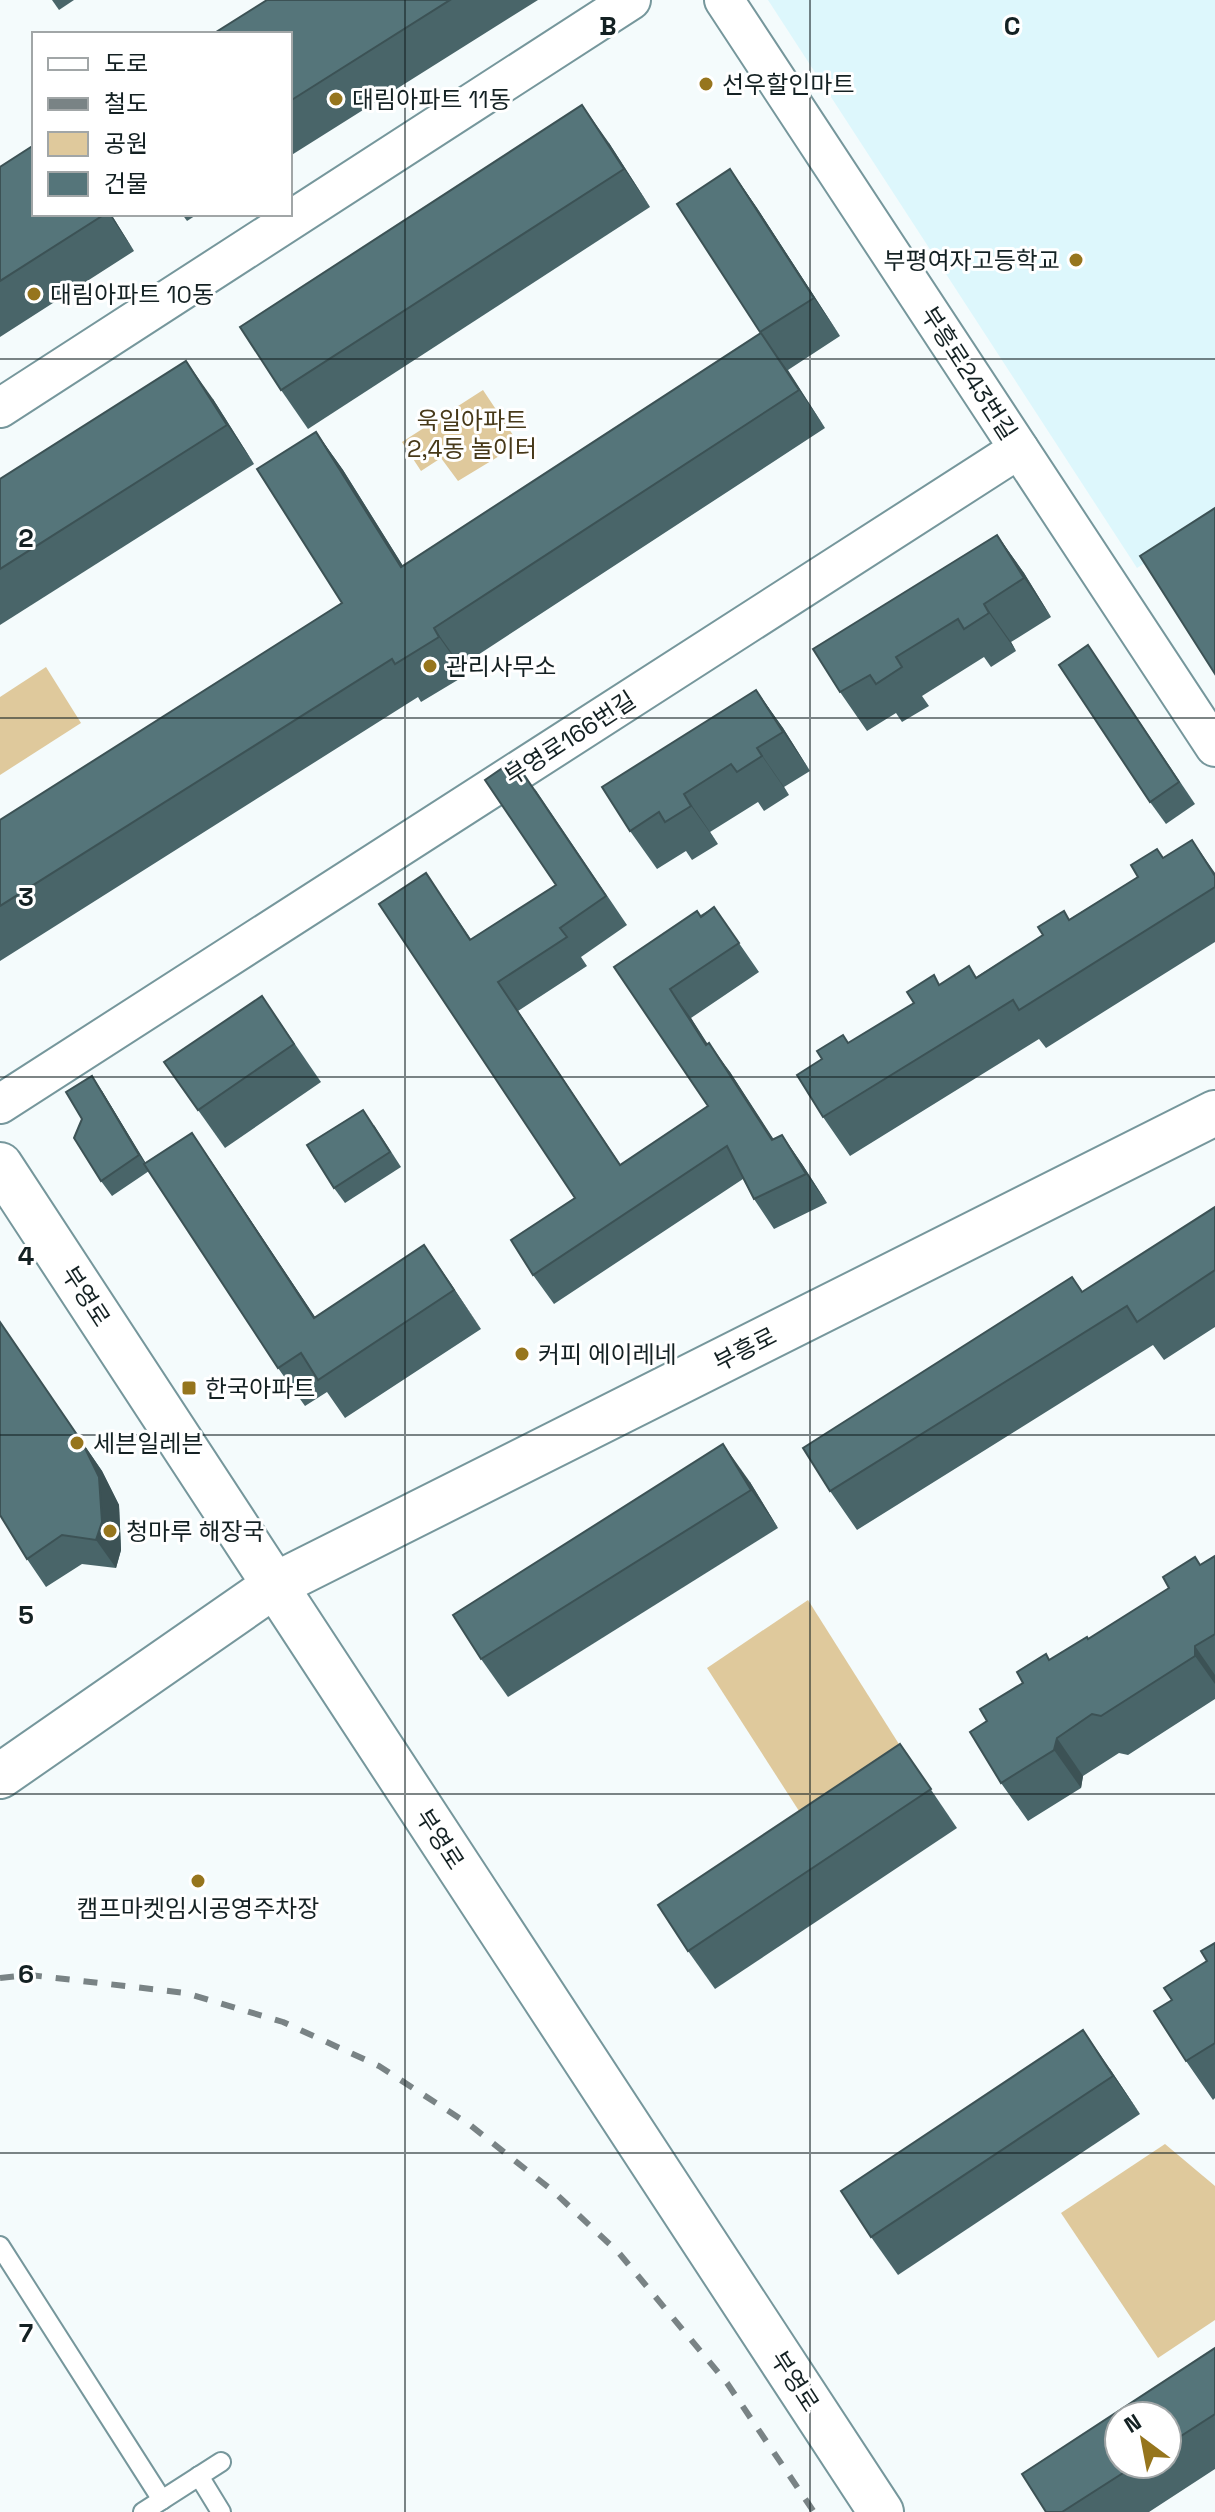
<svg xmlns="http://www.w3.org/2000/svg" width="1215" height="2512" font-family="'Space Grotesk','Noto Sans KR',sans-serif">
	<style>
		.built { fill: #ddf7fc }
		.green { fill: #dfc99c }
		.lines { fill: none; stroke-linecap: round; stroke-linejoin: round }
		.lane-casing { stroke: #76979c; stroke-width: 22 }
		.street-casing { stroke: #76979c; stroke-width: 42 }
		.secondary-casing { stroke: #76979c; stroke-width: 48 }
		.lane { stroke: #fff; stroke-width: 18 }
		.street { stroke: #fff; stroke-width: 38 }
		.secondary { stroke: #fff; stroke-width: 44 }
		.rail { stroke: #798385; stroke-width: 6; stroke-dasharray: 14 14; stroke-linecap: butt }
		.wall { fill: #496569; fill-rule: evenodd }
		.shaded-wall { fill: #3c5255 }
		.building { fill: #55757a; stroke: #3c5255; stroke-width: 2 }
		.grid { fill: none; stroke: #142123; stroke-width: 2; stroke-opacity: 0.55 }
		.poi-dot { fill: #96751d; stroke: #fff; stroke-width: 3 }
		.labels { text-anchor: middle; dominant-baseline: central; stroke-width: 6; stroke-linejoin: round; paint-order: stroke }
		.poi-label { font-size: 24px; fill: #142123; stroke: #fff; text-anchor: start }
		.street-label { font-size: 24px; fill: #142123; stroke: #fff }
		.park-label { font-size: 24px; fill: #473919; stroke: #fff }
		.grid-label { font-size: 26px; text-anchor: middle; font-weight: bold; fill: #142123; stroke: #fff; stroke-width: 6; stroke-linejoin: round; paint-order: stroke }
	</style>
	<rect width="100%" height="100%" fill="#f4fbfc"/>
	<path class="built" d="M768,0H1215V519L1137,568Z"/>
	<g class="green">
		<path d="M483,390L519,444L458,481L441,458L421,471L402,442Z"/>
		<path d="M46,667L81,723L0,775V697Z"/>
		<path d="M808,1600L909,1760L808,1825L707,1668Z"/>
		<path d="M1165,2144L1215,2186V2320L1158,2358L1061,2213Z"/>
	</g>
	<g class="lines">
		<defs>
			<g id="lane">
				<path d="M0,2246L162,2500"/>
				<path d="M199,2476L221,2512"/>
				<path d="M143,2512L221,2462"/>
			</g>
			<g id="street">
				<path d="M724,0L1215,747"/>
				<path d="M0,408L631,0"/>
				<path d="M0,1104L1019,449"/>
			</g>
			<g id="secondary">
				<path d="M0,1165L881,2512"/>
				<path d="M0,1776L275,1585L1215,1113"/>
			</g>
		</defs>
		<use href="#lane" class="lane-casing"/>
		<use href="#street" class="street-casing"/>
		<use href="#secondary" class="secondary-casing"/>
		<use href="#lane" class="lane"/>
		<use href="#street" class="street"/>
		<use href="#secondary" class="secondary"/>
		<path class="rail" d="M0,1978L30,1975L186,1993L283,2022L379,2066L470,2125L553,2191L619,2253L727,2383L814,2512"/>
	</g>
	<g class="wall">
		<path d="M52,0H74L59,10Z"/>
		<path d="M267,0H538L290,156V34Z"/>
		<path d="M609,143L650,207L308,429L281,390Z"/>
		<path d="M0,167L34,214H111L134,251L0,337Z"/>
		<path d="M730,169L757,208L840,336L788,370L825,428L461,666L466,675L421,702L418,697L0,961V820L342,603L316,432L343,470L403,566L761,333Z"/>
		<path d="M182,214H198L187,221Z"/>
		<path d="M213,399L254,464L0,625V479Z"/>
		<path d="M997,535L1024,573L1051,617L1011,642L1016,651L991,667L984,657L922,696L929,706L902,722L896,713L867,731L840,692Z"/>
		<path d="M1088,645L1195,804L1166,824L1150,802Z"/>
		<path d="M756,690L783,728L810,771L784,787L789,795L764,811L758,802L710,832L718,844L692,860L686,851L657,869L630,831Z"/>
		<path d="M535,789L627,925L581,957L587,966L518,1011L620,1165L708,1106L614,967L714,907L759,972L691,1018L707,1044L730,1072L773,1139L782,1135L802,1164L827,1203L774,1229L754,1199L743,1179L554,1304L533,1275L575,1198L446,902L471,939L556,885Z"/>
		<path d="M1163,858L1215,873V942L1046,1048L1039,1039L850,1156L823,1117L822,1059L914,1003L940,984L969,966L976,977L1138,877Z"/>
		<path d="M262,996L321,1082L225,1148L164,1062Z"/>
		<path d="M102,1091L146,1164L192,1133L315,1317L424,1245L481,1329L345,1418L327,1392L305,1406L278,1368L149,1171L112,1196L101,1181Z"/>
		<path d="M374,1125L401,1167L345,1203L334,1188Z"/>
		<path d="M1215,1207V1327L1164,1360L1153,1345L857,1530L830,1491L1072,1277L1083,1292Z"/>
		<path d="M11,1338L102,1471L119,1505L121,1550L116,1568L82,1564L46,1587L27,1559Z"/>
		<path d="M750,1482L778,1528L508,1697L481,1659Z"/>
		<path d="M1215,1556V1699L1128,1755L1119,1753L1083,1776L1081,1788L1028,1821L1001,1783L987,1721L1023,1683L1050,1660L1088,1639L1169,1588L1200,1565Z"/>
		<path d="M900,1744L957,1828L715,1989L688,1951Z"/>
		<path d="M1215,1943V2098L1213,2100L1186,2061L1172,2000L1207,1961Z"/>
		<path d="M1110,2069L1140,2114L898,2275L871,2237Z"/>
		<path d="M1215,2348V2469L1149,2512H1046ZM1167,2416V2464H1119Z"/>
	</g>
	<g class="shaded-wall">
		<path d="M582,105L609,143L650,207L624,169Z"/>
		<path d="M730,169L757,208L840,336L814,298Z"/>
		<path d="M109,214H111L134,251Z"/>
		<path d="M761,333L788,371L825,428L799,390Z"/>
		<path d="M186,361L213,399L254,464L227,425Z"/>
		<path d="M316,432L343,470L428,606L401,567Z"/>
		<path d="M997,535L1024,573L1051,617L1024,578Z"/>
		<path d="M984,604L1011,642L1016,651L989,613Z"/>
		<path d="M434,628L461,666L466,675L439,637Z"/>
		<path d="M756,690L783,728L810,771L783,732Z"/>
		<path d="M757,748L784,787L789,795L762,756Z"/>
		<path d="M684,794L710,832L718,844L691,806Z"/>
		<path d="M1192,840L1215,873V876Z"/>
		<path d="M498,982L518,1011L640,1194L620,1165Z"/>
		<path d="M670,989L691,1018L727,1074L706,1045Z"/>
		<path d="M709,1043L730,1072L793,1169L772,1140Z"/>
		<path d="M92,1076L102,1091L150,1170L139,1155Z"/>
		<path d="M192,1133L218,1171L341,1356L314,1318Z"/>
		<path d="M782,1135L802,1164L827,1203L806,1174Z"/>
		<path d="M424,1245L451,1284L481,1329L454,1290Z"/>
		<path d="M0,1322L102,1471L119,1505L121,1550L116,1568L96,1540Z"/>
		<path d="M723,1444L750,1482L778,1528L751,1490Z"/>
		<path d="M1195,1646L1215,1675V1684L1195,1656Z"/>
		<path d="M1057,1738L1083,1776L1081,1788L1054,1750Z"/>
		<path d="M1083,2030L1110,2069L1140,2114L1113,2076Z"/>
	</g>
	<g class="building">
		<path d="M267,0H450L290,101V34H213Z"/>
		<path d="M582,105L624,169L281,390L240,327Z"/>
		<path d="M34,145V214H105L0,281V167Z"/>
		<path d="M730,169L814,298L760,332L677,204Z"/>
		<path d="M761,333L799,390L434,628L439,637L395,664L392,659L0,906V820L342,603L257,469L316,432L401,567Z"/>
		<path d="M186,361L227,425L0,569V479Z"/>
		<path d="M1215,508V674L1140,556Z"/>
		<path d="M997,535L1024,578L984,604L989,613L964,629L958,619L896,657L902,667L876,684L870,675L840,692L813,649Z"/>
		<path d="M1088,645L1179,782L1150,802L1059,665Z"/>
		<path d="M756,690L783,732L757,748L762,756L737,772L731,764L684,794L691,806L665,822L659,812L630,831L602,787Z"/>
		<path d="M514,760L606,896L560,928L567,937L498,982L620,1165L708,1106L614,967L697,911L701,917L714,907L739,943L670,989L706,1045L709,1043L772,1140L782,1135L806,1174L754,1199L727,1146L533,1275L511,1240L575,1198L379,904L426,873L470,940L556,885L485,780Z"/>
		<path d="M1192,840L1215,876V887L1019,1010L1013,1000L823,1117L797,1075L822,1059L817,1051L843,1035L848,1043L914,1003L907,992L934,975L939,985L969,966L976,978L1043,935L1038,927L1064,911L1069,920L1138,877L1131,865L1157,849L1163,858Z"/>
		<path d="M262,996L294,1044L198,1110L164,1062Z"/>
		<path d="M92,1076L139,1155L101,1181L74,1138L82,1119L66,1092Z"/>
		<path d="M363,1110L390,1152L334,1188L307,1145Z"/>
		<path d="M192,1133L314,1318L424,1245L454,1290L318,1380L301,1353L278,1368L144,1164Z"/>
		<path d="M1215,1207V1270L1137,1322L1127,1306L830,1491L803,1448L1072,1277L1082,1292Z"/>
		<path d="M0,1322L82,1442L99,1477L102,1522L96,1540L62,1535L27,1559L0,1515Z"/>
		<path d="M723,1444L751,1490L481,1659L453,1615Z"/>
		<path d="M1215,1556V1634L1195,1646V1656L1101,1716L1092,1714L1057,1738L1054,1750L1001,1783L970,1732L987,1721L980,1709L1023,1683L1017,1672L1046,1654L1049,1660L1087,1637L1088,1639L1169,1588L1163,1577L1195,1557L1200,1565Z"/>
		<path d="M900,1744L931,1789L688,1951L658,1905Z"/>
		<path d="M1215,1943V2043L1186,2061L1154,2011L1172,2000L1164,1988L1207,1961L1201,1951Z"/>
		<path d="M1083,2030L1113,2076L871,2237L841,2191Z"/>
		<path d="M1215,2348V2414L1167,2445V2416H1119V2464H1137L1062,2512H1046L1022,2474Z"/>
	</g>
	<path class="grid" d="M405,0V2512M810,0V2512M0,359H1215M0,718H1215M0,1077H1215M0,1435H1215M0,1794H1215M0,2153H1215"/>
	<g class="poi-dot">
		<circle cx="706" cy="84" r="8"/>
		<circle cx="336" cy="99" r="8"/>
		<circle cx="1076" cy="260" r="8"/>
		<circle cx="34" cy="294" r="8"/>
		<circle cx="430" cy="666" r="8"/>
		<circle cx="522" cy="1354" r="8"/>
		<rect x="181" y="1380" width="16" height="16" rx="4"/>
		<circle cx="77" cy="1443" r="8"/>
		<circle cx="110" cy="1531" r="8"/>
		<circle cx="198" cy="1881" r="8"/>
	</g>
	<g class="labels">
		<g class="poi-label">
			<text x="722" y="84">선우할인마트</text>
			<text x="352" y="99">대림아파트 11동</text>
			<text x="1060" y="260" text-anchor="end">부평여자고등학교</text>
			<text x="50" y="294">대림아파트 10동</text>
			<text x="446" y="666">관리사무소</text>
			<text x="538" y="1354">커피 에이레네</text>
			<text x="205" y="1388">한국아파트</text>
			<text x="93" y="1443">세븐일레븐</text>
			<text x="126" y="1531">청마루 해장국</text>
			<text x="198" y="1908" text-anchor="middle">캠프마켓임시공영주차장</text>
		</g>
		<g class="street-label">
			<text transform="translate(969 373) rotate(57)">부흥로243번길</text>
			<text transform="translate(570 738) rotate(-33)">부영로166번길</text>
			<text transform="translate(86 1296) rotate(57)">부영로</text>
			<text transform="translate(745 1349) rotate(-27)">부흥로</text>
			<text transform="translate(440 1839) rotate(57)">부영로</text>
			<text transform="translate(795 2381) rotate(57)">부영로</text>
		</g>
		<g class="park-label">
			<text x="472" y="420">욱일아파트<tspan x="472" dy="28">2,4동 놀이터</tspan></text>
		</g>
	</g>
	<g class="grid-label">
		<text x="608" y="35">B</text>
		<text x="1012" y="35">C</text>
		<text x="26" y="547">2</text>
		<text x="26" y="906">3</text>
		<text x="26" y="1265">4</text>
		<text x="26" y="1624">5</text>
		<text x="26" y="1983">6</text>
		<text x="26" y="2342">7</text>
	</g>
	<rect x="32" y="32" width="260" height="184" fill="#ffffff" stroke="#a1a6a7" stroke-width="2"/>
	<rect x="48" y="58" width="40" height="12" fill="#ffffff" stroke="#a1a6a7" stroke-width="2"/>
	<text x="104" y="72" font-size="24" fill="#142123">도로</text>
	<rect x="48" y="98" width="40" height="12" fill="#798385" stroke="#a1a6a7" stroke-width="2"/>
	<text x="104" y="112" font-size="24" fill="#142123">철도</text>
	<rect x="48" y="132" width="40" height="24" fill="#dfc99c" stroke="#a1a6a7" stroke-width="2"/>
	<text x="104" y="152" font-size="24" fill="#142123">공원</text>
	<rect x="48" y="172" width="40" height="24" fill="#55757a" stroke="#a1a6a7" stroke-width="2"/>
	<text x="104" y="192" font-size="24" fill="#142123">건물</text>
	<g transform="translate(1143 2440) rotate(328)"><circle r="38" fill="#ffffff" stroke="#a1a6a7" stroke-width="2"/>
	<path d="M0-6L14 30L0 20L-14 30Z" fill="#96751d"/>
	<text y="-12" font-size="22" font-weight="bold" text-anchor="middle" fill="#142123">N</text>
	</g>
</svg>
